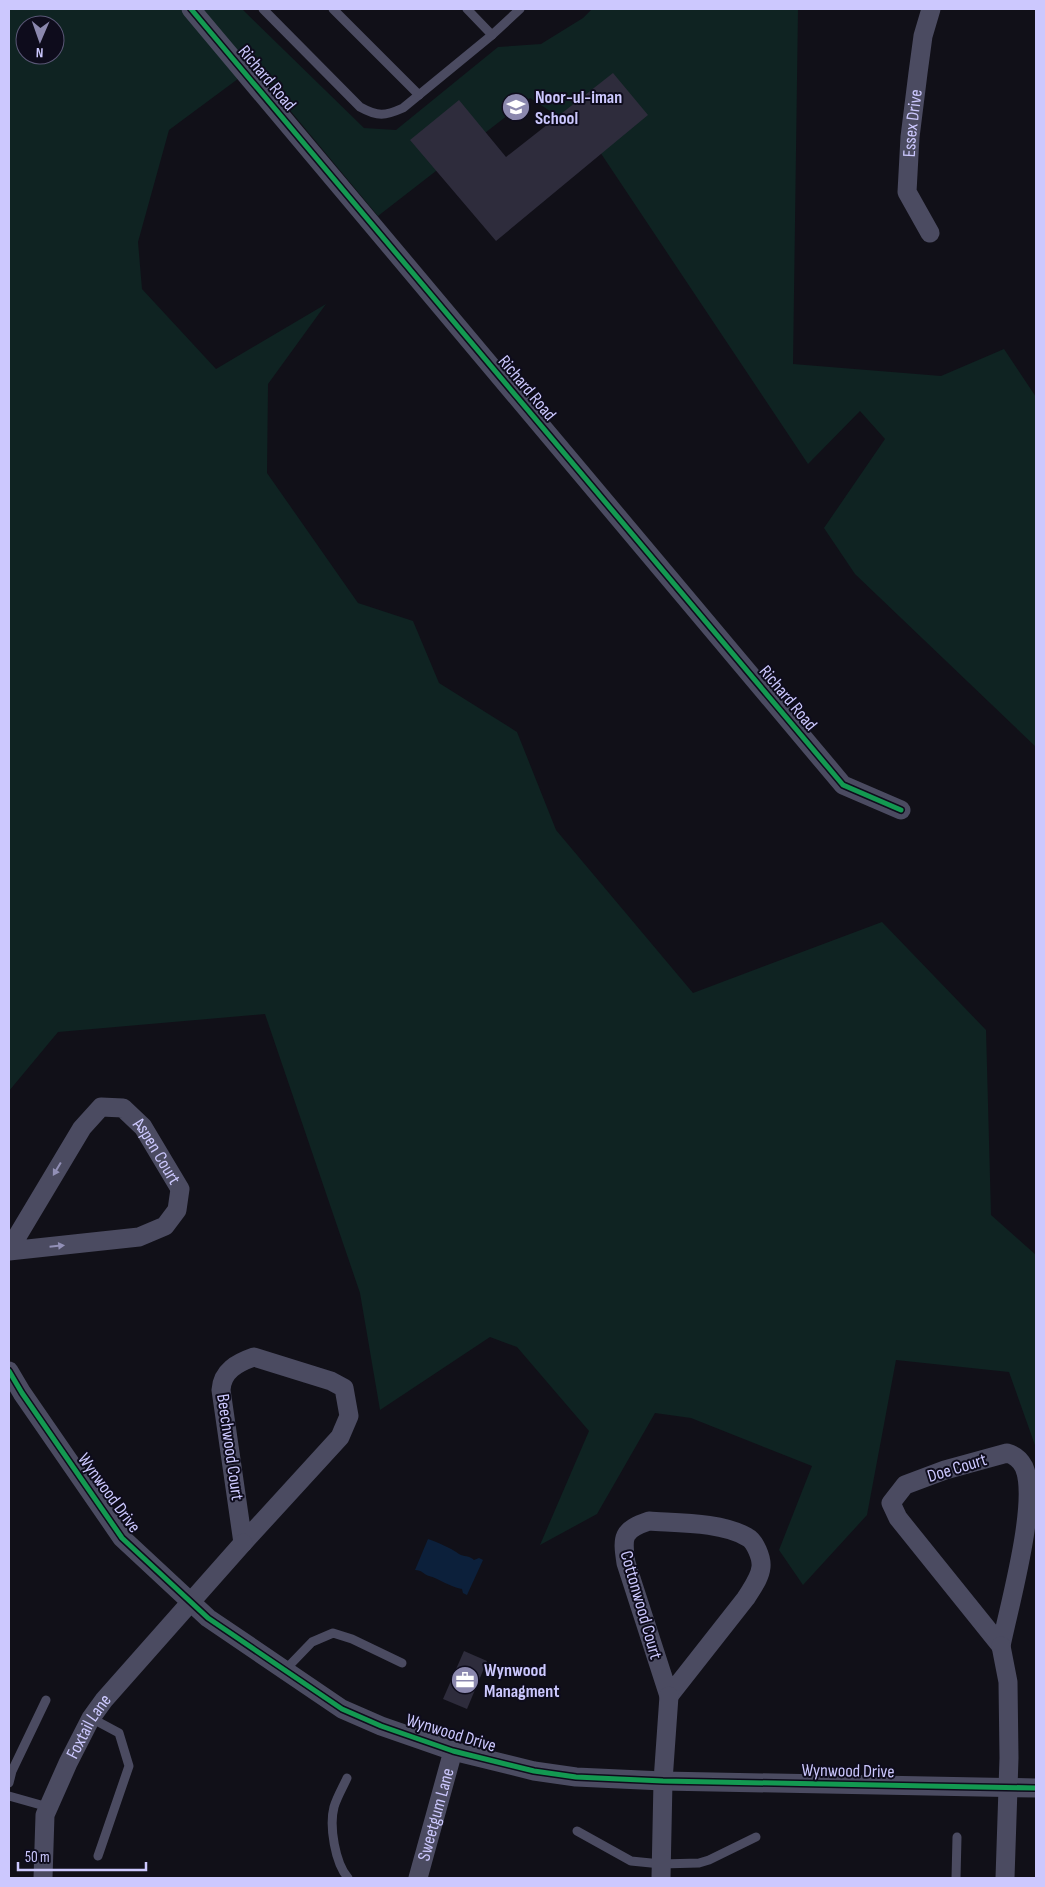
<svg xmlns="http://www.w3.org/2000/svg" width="1045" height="1887" font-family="'Sofia Sans Condensed',sans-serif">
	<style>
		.green { fill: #0f2322; fill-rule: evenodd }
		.water { fill: #0c203b }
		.building { fill: #2e2c3c }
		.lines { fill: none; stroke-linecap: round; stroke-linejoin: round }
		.lane { stroke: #4b4b61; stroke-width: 9 }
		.street { stroke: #4b4b61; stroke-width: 19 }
		.cycleway-casing { stroke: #0e0c1c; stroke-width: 8 }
		.cycleway { stroke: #139951; stroke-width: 5 }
		.oneway { fill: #9290b7 }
		.labels { text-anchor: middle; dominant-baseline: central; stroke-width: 4; stroke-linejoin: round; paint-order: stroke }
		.street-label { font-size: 18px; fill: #ccc8fe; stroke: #0e0c1c }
		.poi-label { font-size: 18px; font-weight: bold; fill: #ccc8fe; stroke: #0e0c1c; text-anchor: start }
	</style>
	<rect width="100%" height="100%" fill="#111018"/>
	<path class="green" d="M9,9H242L364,128L396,130L498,47L541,44L583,18L592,9H798L793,364L941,376L1004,349L1036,397V747L855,574L824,528L885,439L860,411L808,464L590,137L530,98L378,216L254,67L169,130L138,242L142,289L216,369L326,304L268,384L267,473L358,603L413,621L439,683L517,732L556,830L693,993L882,922L986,1030L991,1215L1036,1255V1448L1009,1372L896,1360L867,1515L803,1585L779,1550L812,1466L691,1418L655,1413L597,1514L540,1545L589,1431L517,1347L490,1337L380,1410L360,1293L265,1014L58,1032L9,1091ZM25,25H55V55H25Z"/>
	<path class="water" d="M428,1539C437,1542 451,1548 459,1554C464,1557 469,1555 474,1560L479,1558L483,1560L467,1595L463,1593L462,1589C450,1587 440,1579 429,1576C423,1574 422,1570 415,1570Z"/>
	<g class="building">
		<path d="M613,73L648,115L496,241L410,140L459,100L506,157Z"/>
		<path d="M464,1651L487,1661L467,1709L443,1699Z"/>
	</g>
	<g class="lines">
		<g class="lane">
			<path d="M263,9L360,107C378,117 385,116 403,108L492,35L520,9"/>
			<path d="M333,9L419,95"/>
			<path d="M467,9L492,35"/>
			<path d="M285,1670L312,1642L333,1633L352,1639L402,1663"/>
			<path d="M91,1718L119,1733L129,1766L98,1856"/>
			<path d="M347,1778C343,1787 337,1797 334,1807C329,1826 335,1863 348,1878"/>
			<path d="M9,1783L12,1771L46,1700"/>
			<path d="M9,1796L48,1807"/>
			<path d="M577,1831L631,1861L661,1864L699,1863L709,1860L756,1837"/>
			<path d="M956,1878L957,1837"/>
		</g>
		<g class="street">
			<path d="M191,9L843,785L901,810"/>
			<path id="s1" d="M930,233L907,192L910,137L918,73L923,36L931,9"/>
			<path id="s2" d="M9,1250L82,1128L101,1107L123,1108L143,1127L180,1189L177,1210L165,1226L139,1237L9,1251"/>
			<path d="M254,1357L331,1381L344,1388L349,1416L340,1437L243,1543L221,1390C222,1371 237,1363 254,1357Z"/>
			<path d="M9,1371L22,1393L122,1538L208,1618L342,1709L381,1726L453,1751L534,1771L576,1777L663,1781L1036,1788"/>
			<path d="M1007,1453C1015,1455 1020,1459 1024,1467C1039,1501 1009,1606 1001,1646L898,1518L891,1503L905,1485L945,1470Z"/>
			<path d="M649,1521C678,1523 722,1522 747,1537C755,1541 762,1558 761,1567C760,1578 752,1588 746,1598L669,1696L626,1563C622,1537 622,1530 649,1521Z"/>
			<path d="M1001,1646L1008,1682L1009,1758L1005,1878"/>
			<path id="s3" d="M43,1878L45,1815L68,1763L91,1718L104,1700L243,1543"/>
			<path id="s4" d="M418,1878L453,1751"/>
			<path d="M661,1878L663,1781L669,1696"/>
		</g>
		<defs>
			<g id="cycleway">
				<path d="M191,9L843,785L901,810"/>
				<path d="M9,1371L22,1393L122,1538L208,1618L342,1709L381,1726L453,1751L534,1771L576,1777L663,1781L1036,1788"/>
			</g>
		</defs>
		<use href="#cycleway" class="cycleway-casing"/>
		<use href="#cycleway" class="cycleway"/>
	</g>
	<defs><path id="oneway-solid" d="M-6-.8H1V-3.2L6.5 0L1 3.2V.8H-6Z" transform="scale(1.25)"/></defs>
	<g class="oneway">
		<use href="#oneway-solid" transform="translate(57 1169) rotate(121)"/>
		<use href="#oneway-solid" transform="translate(57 1246) rotate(-6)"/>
	</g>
	<defs>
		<symbol id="school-disc" viewBox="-11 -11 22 22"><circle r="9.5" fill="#8b88ae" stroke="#0e0c1c"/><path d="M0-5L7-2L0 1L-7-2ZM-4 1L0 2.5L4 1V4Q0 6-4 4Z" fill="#fff"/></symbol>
		<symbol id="office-disc" viewBox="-11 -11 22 22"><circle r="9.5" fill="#8b88ae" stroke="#0e0c1c"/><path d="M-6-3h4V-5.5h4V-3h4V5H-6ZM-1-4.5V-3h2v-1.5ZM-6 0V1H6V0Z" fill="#fff"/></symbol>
	</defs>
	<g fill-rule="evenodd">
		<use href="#school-disc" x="500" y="91" width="32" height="32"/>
		<use href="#office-disc" x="449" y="1664" width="32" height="32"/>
	</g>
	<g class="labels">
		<g class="street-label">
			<text transform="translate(267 78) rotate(50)">Richard Road</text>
			<text stroke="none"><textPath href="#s1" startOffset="116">Essex Drive</textPath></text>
			<text transform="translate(527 388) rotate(50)">Richard Road</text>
			<text transform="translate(788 698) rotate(50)">Richard Road</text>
			<text stroke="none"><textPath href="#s2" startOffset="248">Aspen Court</textPath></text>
			<text transform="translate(230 1447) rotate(82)">Beechwood Court</text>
			<text transform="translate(957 1468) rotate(-17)">Doe Court</text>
			<text transform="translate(109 1493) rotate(54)">Wynwood Drive</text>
			<text transform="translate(641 1605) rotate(74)">Cottonwood Court</text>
			<text stroke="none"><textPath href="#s3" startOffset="162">Foxtail Lane</textPath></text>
			<text transform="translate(451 1733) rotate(17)">Wynwood Drive</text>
			<text transform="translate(848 1771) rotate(1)">Wynwood Drive</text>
			<text stroke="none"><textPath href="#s4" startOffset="66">Sweetgum Lane</textPath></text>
		</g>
		<g class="poi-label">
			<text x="535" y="97">Noor-ul-iman<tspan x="535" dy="21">School</tspan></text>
			<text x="484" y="1670">Wynwood<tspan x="484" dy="21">Managment</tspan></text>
		</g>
	</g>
	<rect width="1045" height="1887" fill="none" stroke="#ccc8fe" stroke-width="20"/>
	<g transform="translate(40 40) rotate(182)"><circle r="24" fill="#0e0c1c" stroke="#5a5776"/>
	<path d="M0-4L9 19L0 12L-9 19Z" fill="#8b88ae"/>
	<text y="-8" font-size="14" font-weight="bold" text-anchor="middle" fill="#ccc8fe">N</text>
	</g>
	<path d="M18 1862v8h128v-8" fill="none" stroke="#ccc8fe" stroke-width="2.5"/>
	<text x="25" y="1862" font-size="15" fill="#ccc8fe" stroke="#0e0c1c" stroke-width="4" paint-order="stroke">50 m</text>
</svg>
